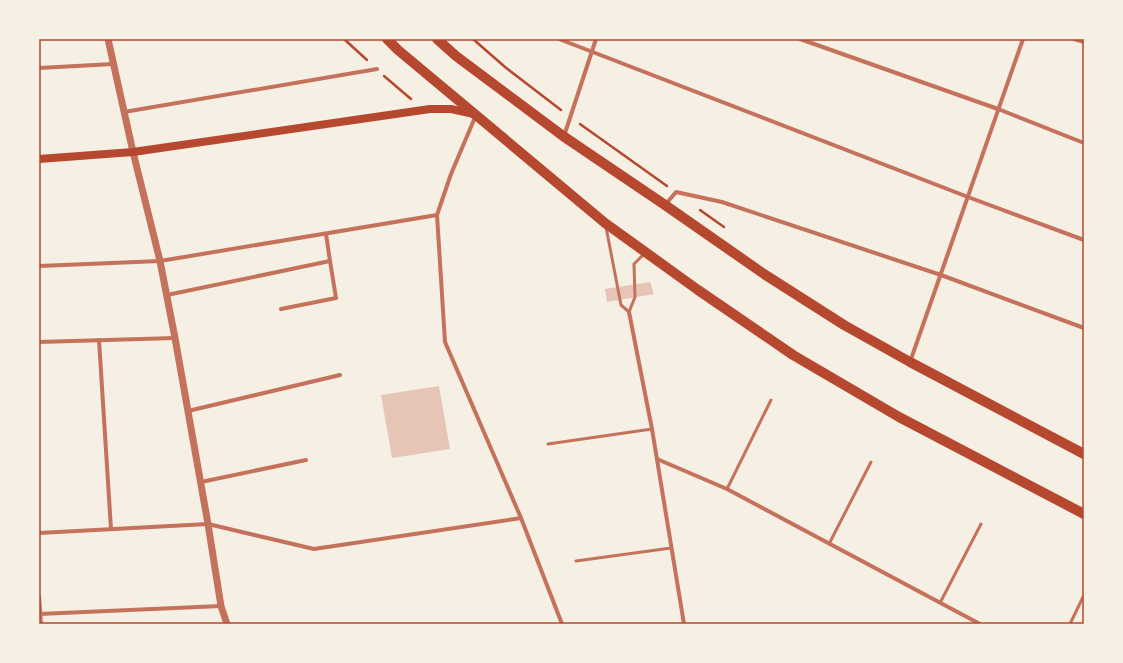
<svg xmlns="http://www.w3.org/2000/svg" width="1123" height="663" font-family="'DM Sans',sans-serif">
	<style>
		.building { fill: #e6c5b7 }
		.lines { fill: none; stroke-linecap: round; stroke-linejoin: round }
		.path { stroke: #b5482f; stroke-width: 2.5 }
		.service { stroke: #c5725c; stroke-width: 3 }
		.minor { stroke: #c5725c; stroke-width: 4 }
		.tertiary { stroke: #c5725c; stroke-width: 7 }
		.secondary { stroke: #b5482f; stroke-width: 8 }
		.primary { stroke: #b5482f; stroke-width: 10 }
		.neatline { fill: none; stroke: #b5482f; stroke-width: 1.5 }
	</style>
	<rect width="100%" height="100%" fill="#f6efe4"/>
	<g class="building">
		<path d="M650,282L654,294L607,302L605,289Z"/>
		<path d="M439,386L450,449L392,458L381,395Z"/>
	</g>
	<g class="lines">
		<g class="path">
			<path d="M344,39L367,60"/>
			<path d="M473,39L505,67L561,110"/>
			<path d="M384,76L411,99"/>
			<path d="M580,124L667,186"/>
			<path d="M700,210L724,227"/>
		</g>
		<g class="service">
			<path d="M606,227L621,305L629,312L635,297L634,264L644,254"/>
			<path d="M548,444L652,429"/>
			<path d="M727,489L771,400"/>
			<path d="M829,544L871,462"/>
			<path d="M576,561L671,548"/>
			<path d="M940,603L981,524"/>
			<path d="M1070,624L1084,595"/>
		</g>
		<g class="minor">
			<path d="M559,39L968,197L1084,240"/>
			<path d="M800,39L998,109L1084,143"/>
			<path d="M1074,39L1084,42"/>
			<path d="M39,68L113,64"/>
			<path d="M124,112L377,69"/>
			<path d="M476,115L451,174L437,215L445,342L521,518L562,624"/>
			<path d="M564,136L596,39"/>
			<path d="M665,205L676,192L722,202L941,275L1084,328"/>
			<path d="M326,234L330,261"/>
			<path d="M39,266L160,261L437,215"/>
			<path d="M167,295L330,261L336,298L281,309"/>
			<path d="M629,312L652,429L684,624"/>
			<path d="M99,340L111,529"/>
			<path d="M39,342L175,338"/>
			<path d="M910,362L1023,39"/>
			<path d="M188,411L340,375"/>
			<path d="M657,459L727,489L980,624"/>
			<path d="M201,482L306,460"/>
			<path d="M39,533L208,524L314,549L521,518"/>
			<path d="M39,596L41,624"/>
			<path d="M39,614L221,606"/>
		</g>
		<path class="tertiary" d="M108,39L133,152L160,261L175,338L208,524L221,606L227,624"/>
		<path class="secondary" d="M39,159L133,152L430,109H451L474,114"/>
		<g class="primary">
			<path d="M387,39L398,50L605,223L698,290L793,355L899,417L1084,514"/>
			<path d="M437,39L456,56L563,136L665,205L764,274L844,325L910,362L1084,454"/>
		</g>
	</g>
	<rect width="1123" height="663" fill="none" stroke="#f6efe4" stroke-width="80"/>
	<rect x="40" y="40" width="1043" height="583" class="neatline"/>
</svg>
